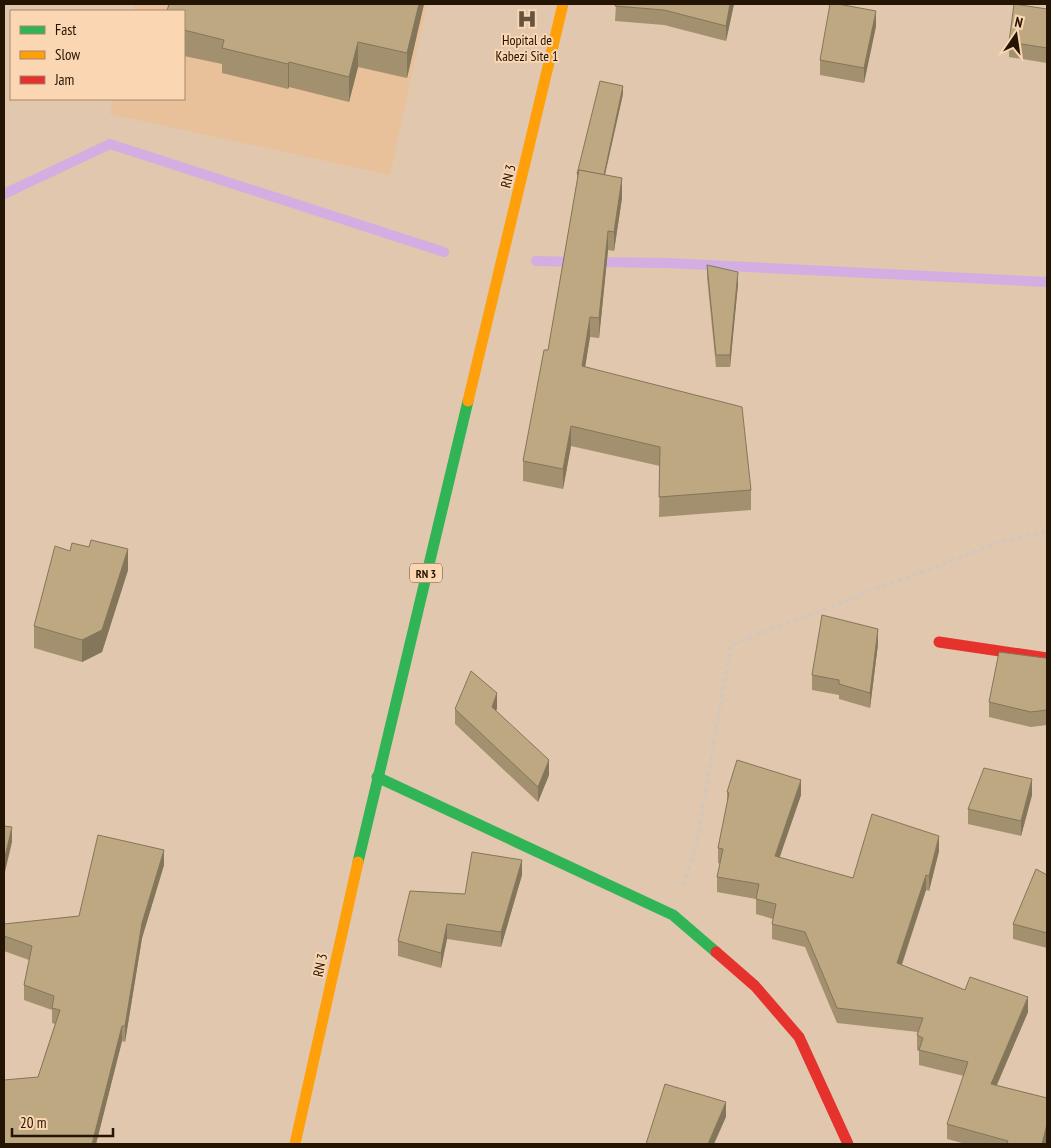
<svg xmlns="http://www.w3.org/2000/svg" width="1051" height="1148" font-family="'PT Sans Narrow',sans-serif">
	<style>
		.built { fill: #e8c19a }
		.lines { fill: none; stroke-linecap: round; stroke-linejoin: round }
		.stream { stroke: #d3aee2; stroke-width: 10 }
		.path { stroke: #d0c8c0; stroke-width: 3; stroke-dasharray: 4 4; stroke-linecap: butt }
		.fast { stroke: #30b455; stroke-width: 11 }
		.slow { stroke: #ff9f0a; stroke-width: 11 }
		.jam { stroke: #e5322d; stroke-width: 11 }
		.wall { fill: #a3906f }
		.shaded-wall { fill: #84765a }
		.building { fill: #bda881; stroke: #84765a }
		.labels { text-anchor: middle; dominant-baseline: central; stroke-width: 4; stroke-linejoin: round; paint-order: stroke }
		.shield { fill: #fad6b2; stroke: #644e38; stroke-width: 1 }
		.shield-label { font-size: 12px; font-weight: bold; fill: #241404 }
		.poi-label { font-size: 14px; fill: #241404; stroke: #fad6b2 }
		.street-label { font-size: 14px; fill: #241404; stroke: #fad6b2 }
	</style>
	<rect width="100%" height="100%" fill="#e0c7ae"/>
	<path class="built" d="M134,4H427L390,175L110,114L113,99H184V11H133Z"/>
	<g class="lines">
		<g class="stream">
			<path d="M4,194L110,144L444,252"/>
			<path d="M536,261L577,262"/>
			<path d="M594,262L667,263L1047,282"/>
		</g>
		<path class="path" d="M683,885L695,851L731,645L1000,542L1047,531"/>
		<g class="fast">
			<path d="M377,777L673,915L716,952"/>
			<path d="M358,862L468,401"/>
		</g>
		<g class="slow">
			<path d="M468,401L563,4"/>
			<path d="M295,1144L358,862"/>
		</g>
		<g class="jam">
			<path d="M939,642L1047,658"/>
			<path d="M716,952L755,986L799,1037L848,1144"/>
		</g>
	</g>
	<g class="wall">
		<path d="M424,4L407,78L358,67L349,102L289,87L288,89L222,73V64L184,56V11Z"/>
		<path d="M616,4H734L726,41L664,25L615,21Z"/>
		<path d="M1047,9V63L1009,57V42Z"/>
		<path d="M876,26L864,83L820,75V60Z"/>
		<path d="M623,94L605,175L622,198L614,251L608,250L599,338L590,337L585,367L751,490V510L659,517L660,466L571,446L563,489L523,481V461L548,350L577,181V174Z"/>
		<path d="M707,265L738,284L730,367H716L707,277Z"/>
		<path d="M128,570L102,652L82,662L34,648V626Z"/>
		<path d="M878,644L870,708L839,699V695L812,690V675Z"/>
		<path d="M1045,658H1047V725L1031,727L989,717V702Z"/>
		<path d="M497,708L496,711L549,775L538,802L455,724V709Z"/>
		<path d="M727,792L801,795L779,858L853,878L939,851L929,891L926,890L902,965L965,990L1028,1012L996,1085L1047,1098V1139L1046,1144H966L947,1139V1124L964,1076L919,1065V1051L917,1050V1035L918,1032L837,1023L805,947L772,939V924L773,919L756,914V899L717,892V877L720,864L718,863V848L727,804Z"/>
		<path d="M1032,795L1021,836L968,824V809Z"/>
		<path d="M164,865L142,938L125,1042L122,1041L96,1144H4L38,1077L55,1024L52,1023V1010L24,1000V985L29,960L4,951V924L79,916Z"/>
		<path d="M522,875L501,947L447,939L441,968L398,956V941L465,894Z"/>
		<path d="M1047,875V948L1013,939V924Z"/>
	</g>
	<g class="shaded-wall">
		<path d="M419,4H424L407,78V53Z"/>
		<path d="M730,4H734L726,41V26Z"/>
		<path d="M876,11V26L864,83V68Z"/>
		<path d="M358,42V67L349,102V77Z"/>
		<path d="M289,62V87L288,89V64Z"/>
		<path d="M623,86V94L602,187V180Z"/>
		<path d="M622,178V198L614,251V232Z"/>
		<path d="M608,231V250L599,338V318Z"/>
		<path d="M738,272V284L730,367V355Z"/>
		<path d="M590,317V337L582,386V366Z"/>
		<path d="M571,426V446L563,489V469Z"/>
		<path d="M128,549V570L102,652L82,662V640Z"/>
		<path d="M878,629V644L870,708V693Z"/>
		<path d="M497,693V708L492,723V707Z"/>
		<path d="M549,760V775L538,802V787Z"/>
		<path d="M1032,779V795L1021,836V821Z"/>
		<path d="M801,780V795L775,871V856Z"/>
		<path d="M12,827V842L4,876V861Z"/>
		<path d="M939,836V851L929,891V876Z"/>
		<path d="M164,850V865L142,938L125,1042V1026L142,923Z"/>
		<path d="M522,860V875L501,947V932Z"/>
		<path d="M926,875V890L897,978V963Z"/>
		<path d="M447,924V939L441,968V953Z"/>
		<path d="M1028,997V1012L991,1099V1084Z"/>
		<path d="M122,1026V1041L96,1144H92Z"/>
		<path d="M726,1102V1117L714,1144H708Z"/>
		<path d="M1047,1124V1139L1046,1144H1042Z"/>
	</g>
	<g class="building">
		<path d="M169,4H419L407,53L358,42L349,77L289,62L288,64L222,48L224,40L184,30V11H167Z"/>
		<path d="M616,4H730L726,26L664,10L615,6Z"/>
		<path d="M830,4H838L876,11L864,68L820,60Z"/>
		<path d="M1014,4L1047,9V48L1009,42Z"/>
		<path d="M600,81L623,86L604,175L579,170L578,174H577Z"/>
		<path d="M579,170L622,178L614,232L608,231L599,318L590,317L582,366L742,407L751,490L659,497L660,447L571,426L563,469L523,461L544,350H548Z"/>
		<path d="M707,265L738,272L730,355H716Z"/>
		<path d="M91,540L128,549L102,630L82,640L34,626L55,546L70,551L72,543L89,547Z"/>
		<path d="M822,615L878,629L870,693L839,684V680L812,675Z"/>
		<path d="M999,652L1045,658H1047V710L1031,712L989,702Z"/>
		<path d="M471,671L497,693L492,707L549,760L538,787L455,709Z"/>
		<path d="M737,760L801,780L775,856L853,878L872,814L939,836L929,876L926,875L897,963L965,990L970,977L1028,997L991,1084L1047,1098V1124L1042,1144H1007L1008,1141L947,1124L968,1062L919,1050L923,1038L917,1035L923,1018L837,1008L805,932L772,924L776,904L756,899L759,884L717,877L723,849L718,848L729,793L727,792Z"/>
		<path d="M984,768L1032,779L1021,821L968,809Z"/>
		<path d="M4,826L12,827L4,861Z"/>
		<path d="M98,835L164,850L142,923L125,1026H122L92,1144H4V1080L38,1077L60,1010L52,1008L54,996L24,985L32,946L4,936V924L79,916Z"/>
		<path d="M472,852L522,860L501,932L447,924L441,953L398,941L410,891L465,894Z"/>
		<path d="M1036,869L1047,875V933L1013,924Z"/>
		<path d="M665,1084L726,1102L708,1144H646Z"/>
	</g>
	<defs>
		<symbol id="hospital-bare" viewBox="-9 -9 18 18"><path d="M-5-5h3v3.5h4V-5h3V5h-3V1.5h-4V5h-3Z" fill="#66533f" stroke="#fad6b2" stroke-width="2.5" paint-order="stroke"/></symbol>
	</defs>
	<g fill-rule="evenodd">
		<use href="#hospital-bare" x="513" y="5" width="28" height="28"/>
	</g>
	<g class="labels">
		<rect class="shield" x="410" y="563.5" width="32" height="19" rx="4"/>
		<g class="shield-label">
			<text x="426" y="573">RN 3</text>
		</g>
		<g class="poi-label">
			<text x="527" y="40">Hopital de<tspan x="527" dy="16">Kabezi Site 1</tspan></text>
		</g>
		<g class="street-label">
			<text transform="translate(508 176) rotate(-76)">RN 3</text>
			<text transform="translate(320 965) rotate(-78)">RN 3</text>
		</g>
	</g>
	<rect width="1051" height="1148" fill="none" stroke="#241404" stroke-width="10"/>
	<rect x="10" y="10" width="175" height="90" fill="#fad6b2" stroke="#a4886c"/>
	<rect x="20" y="26" width="25" height="8" fill="#30b455" stroke="#a4886c"/>
	<text x="55" y="35" font-size="15" fill="#241404">Fast</text>
	<rect x="20" y="51" width="25" height="8" fill="#ff9f0a" stroke="#a4886c"/>
	<text x="55" y="60" font-size="15" fill="#241404">Slow</text>
	<rect x="20" y="76" width="25" height="8" fill="#e5322d" stroke="#a4886c"/>
	<text x="55" y="85" font-size="15" fill="#241404">Jam</text>
	<g transform="translate(1016 35) rotate(13)" stroke="#fad6b2" stroke-width="4" paint-order="stroke">
	<path d="M0-4L9 19L0 12L-9 19Z" fill="#241404"/>
	<text y="-8" font-size="14" font-weight="bold" text-anchor="middle" fill="#241404">N</text>
	</g>
	<path d="M12 1128v8h101v-8" fill="none" stroke="#241404" stroke-width="2.5"/>
	<text x="20" y="1128" font-size="15" fill="#241404" stroke="#fad6b2" stroke-width="4" paint-order="stroke">20 m</text>
</svg>
